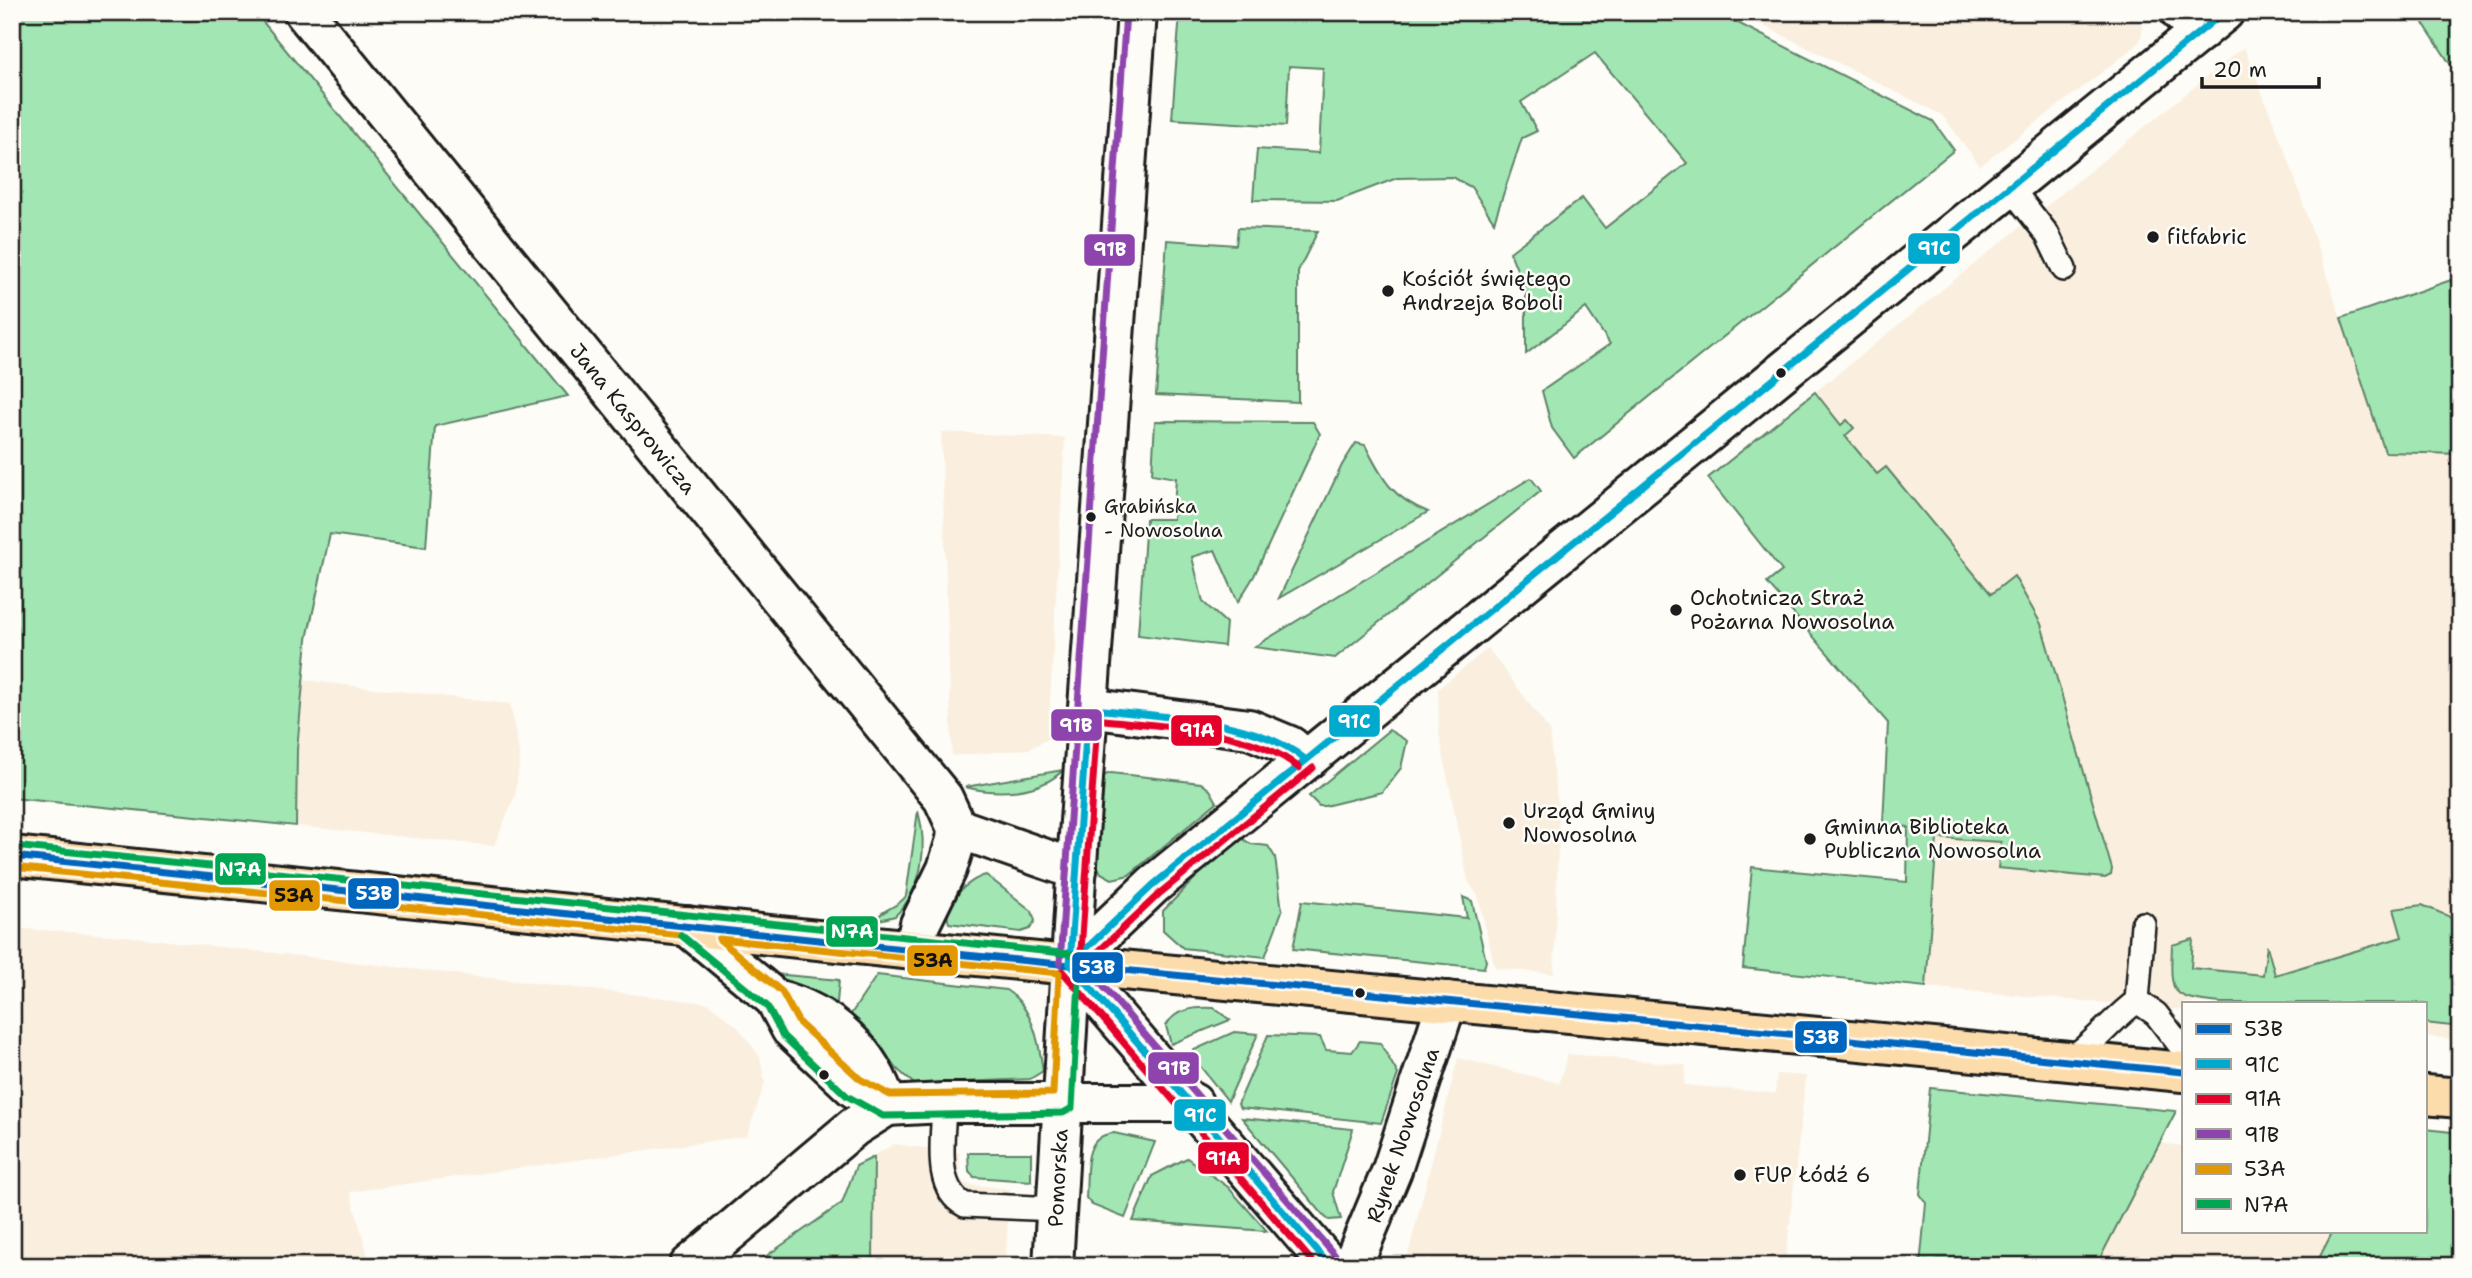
<svg xmlns="http://www.w3.org/2000/svg" width="2472" height="1278" font-family="'Shantell Sans',sans-serif">
	<style>
		.built { fill: #faefde }
		.green { fill: #a2e7b3; stroke: #5f8268; stroke-width: 2 }
		.lines { fill: none; stroke-linecap: round; stroke-linejoin: round }
		.service-casing { stroke: #1c1c1c; stroke-width: 28 }
		.minor-casing { stroke: #1c1c1c; stroke-width: 44 }
		.tertiary-casing { stroke: #1c1c1c; stroke-width: 44 }
		.primary-casing { stroke: #1c1c1c; stroke-width: 44 }
		.service { stroke: #fdfcf7; stroke-width: 23 }
		.minor { stroke: #fdfcf7; stroke-width: 38 }
		.tertiary { stroke: #fdfcf7; stroke-width: 38 }
		.primary { stroke: #fddcac; stroke-width: 38 }
		.bus-1-casing { stroke: #fdfcf7; stroke-width: 12 }
		.bus-2-casing { stroke: #fdfcf7; stroke-width: 12 }
		.bus-3-casing { stroke: #fdfcf7; stroke-width: 12 }
		.bus-4-casing { stroke: #fdfcf7; stroke-width: 12 }
		.bus-5-casing { stroke: #fdfcf7; stroke-width: 12 }
		.bus-6-casing { stroke: #fdfcf7; stroke-width: 12 }
		.bus-1 { stroke: #0065bd; stroke-width: 7 }
		.bus-2 { stroke: #00a9ce; stroke-width: 7 }
		.bus-3 { stroke: #e4002b; stroke-width: 7 }
		.bus-4 { stroke: #8e44ad; stroke-width: 7 }
		.bus-5 { stroke: #e19803; stroke-width: 7 }
		.bus-6 { stroke: #00a651; stroke-width: 7 }
		.poi-dot { fill: #1c1c1c; stroke: #fdfcf7; stroke-width: 2.5 }
		.labels { text-anchor: middle; dominant-baseline: central; stroke-width: 5; stroke-linejoin: round; paint-order: stroke }
		.bus-label { font-size: 19px; fill: #1c1c1c; stroke: #fdfcf7; text-anchor: start }
		.poi-label { font-size: 21px; fill: #1c1c1c; stroke: #fdfcf7; text-anchor: start }
		.street-label { font-size: 21px; fill: #1c1c1c; stroke: #fdfcf7 }
		.line-badge { stroke: #fdfcf7; stroke-width: 2.5 }
		.badge-label { font-size: 19px; text-anchor: middle; font-weight: bold; fill: #fff }
		.pale-badge-label { font-size: 19px; text-anchor: middle; font-weight: bold; fill: #111 }
	</style>
	<rect width="100%" height="100%" fill="#fdfcf7"/>
	<filter id="ink" filterUnits="userSpaceOnUse"><feTurbulence type="fractalNoise" baseFrequency=".0143" numOctaves="2"/><feDisplacementMap in="SourceGraphic" scale="14" xChannelSelector="R" yChannelSelector="G"/><feConvolveMatrix kernelMatrix="1 2 1 2 8 2 1 2 1" color-interpolation-filters="sRGB"/></filter>
	<g filter="url(#ink)">
		<g class="built">
			<path d="M1736,12H2129L2143,26L2141,39L2136,46L1980,166L1942,115Z"/>
			<path d="M2244,47L2289,161L2385,452L2460,454V1040L2425,1036V1003H2183V1010L1926,987L1937,838L1936,755L1708,478Z"/>
			<path d="M941,432L1065,438L1048,739L1029,749L952,756Z"/>
			<path d="M1488,648L1549,730L1559,816L1554,974L1495,968L1478,896L1468,881L1439,733L1438,689Z"/>
			<path d="M303,680L510,704L520,758L515,796L494,846L296,826L297,750Z"/>
			<path d="M12,928L126,936L708,1003L738,1027L760,1057L765,1083L747,1136L350,1192L371,1266H12Z"/>
			<path d="M1568,1054L1686,1065L1684,1085L1738,1090L1775,1093L1777,1074L1806,1076L1785,1266H1405L1458,1058L1559,1083Z"/>
			<path d="M2160,1143L2183,1146V1231H2333L2315,1266H2096Z"/>
			<path d="M894,1144L959,1153L960,1178L965,1184L1010,1189L1005,1266H865L856,1166Z"/>
		</g>
		<g class="green">
			<path d="M12,12H255L568,396L435,426L426,547L330,534L307,639L297,750L296,826L12,798Z"/>
			<path d="M1180,12H1716L1933,121L1954,150L1574,458L1552,428L1542,391L1610,344L1586,308L1526,354V292L1510,252L1582,198L1605,228L1687,163L1595,53L1521,102L1537,131L1522,138L1494,222L1471,187L1452,177L1397,178L1337,201L1253,200L1257,149L1319,153L1323,68L1289,66L1286,126L1172,119Z"/>
			<path d="M2416,12H2460V79Z"/>
			<path d="M1238,228L1318,231L1298,271V402L1156,395L1167,240L1236,245Z"/>
			<path d="M2460,277V454L2385,452L2341,318Z"/>
			<path d="M1815,392L1841,425L1847,420L1854,428L1845,436L1877,474L1886,467L1991,594L2014,576L2041,624L2112,869L2111,875L2105,878L1998,868L2001,842L1937,838L1926,987L1743,968L1752,867L1907,882L1908,827L1883,824L1888,723L1767,583L1782,571L1708,478Z"/>
			<path d="M1155,421L1313,422L1320,434L1254,576L1238,602L1215,550L1192,557L1203,602L1226,623L1224,646L1138,635L1146,519H1173L1176,478L1152,474Z"/>
			<path d="M1356,443L1365,445C1383,480 1391,497 1428,512L1279,598L1342,465Z"/>
			<path d="M1531,478L1541,491L1335,658L1254,647Z"/>
			<path d="M1389,730L1407,741L1401,768L1382,792L1325,806H1319L1309,796Z"/>
			<path d="M1063,770C1040,794 996,795 965,787Z"/>
			<path d="M1111,773L1201,783L1210,790L1217,802L1129,875L1112,879L1101,873L1094,859L1099,777Z"/>
			<path d="M918,811C928,847 923,889 895,916L875,921C881,909 898,908 906,896Z"/>
			<path d="M1243,839L1251,844L1268,846L1275,857L1282,911L1265,957L1183,948L1163,930V911L1206,867Z"/>
			<path d="M986,875L1032,911L1035,921L1030,929L1021,932L949,923C941,903 969,879 986,875Z"/>
			<path d="M1463,897L1472,901L1486,961L1484,968L1293,949L1302,901L1467,918Z"/>
			<path d="M2422,905L2448,916L2460,926V1027L2425,1023V1003H2221C2169,998 2170,994 2172,945L2193,939L2191,968L2263,975L2267,946L2275,975L2402,937L2394,909Z"/>
			<path d="M774,974L839,980L836,1014Z"/>
			<path d="M877,975L1006,990C1033,1007 1039,1042 1043,1071L1030,1079L914,1084L845,1023Z"/>
			<path d="M1214,1008L1230,1020L1171,1044L1166,1026C1175,1008 1196,1007 1214,1008Z"/>
			<path d="M1234,1032L1258,1034L1228,1101L1196,1061L1192,1051Z"/>
			<path d="M1268,1035L1320,1037L1326,1050L1352,1052L1360,1041L1380,1043L1398,1074L1381,1123L1240,1108L1238,1104Z"/>
			<path d="M1930,1088L2176,1111L2096,1266H1920L1926,1203L1920,1194Z"/>
			<path d="M1242,1118L1353,1129L1333,1192L1341,1219L1329,1220L1325,1217Z"/>
			<path d="M2425,1129L2460,1133V1266H2315L2333,1231H2425Z"/>
			<path d="M1114,1133L1155,1142L1125,1218L1092,1205L1086,1198C1088,1173 1081,1136 1114,1133Z"/>
			<path d="M968,1153H1031V1181L974,1177L969,1171Z"/>
			<path d="M874,1157L873,1262H902V1266H752L842,1203L856,1166Z"/>
			<path d="M1187,1158L1228,1187L1267,1231L1133,1221L1152,1176Z"/>
		</g>
		<g class="lines">
			<defs>
				<g id="service">
					<path d="M2010,187L2047,234L2064,269"/>
					<path d="M2137,1001L2156,1014L2183,1049"/>
					<path d="M2068,1060C2096,1043 2112,1019 2137,1001L2143,924"/>
					<path d="M944,1103C944,1135 932,1188 965,1205L1057,1209"/>
				</g>
				<g id="minor">
					<path d="M304,12L943,798L957,828L956,840L947,869L920,924L914,950"/>
					<path d="M2180,12L2201,31"/>
					<path d="M1088,708L1249,729L1290,746L1306,760"/>
					<path d="M957,828L1077,870"/>
					<path d="M687,926L775,999L791,1029L854,1088L887,1106L944,1103H1193"/>
					<path d="M775,999C830,1013 871,1052 887,1106"/>
					<path d="M689,1266L854,1127L887,1106"/>
					<path d="M1352,1266L1392,1170L1447,1001"/>
				</g>
				<g id="tertiary">
					<path d="M1070,964L1153,885L2224,12"/>
					<path d="M1070,964L1330,1266"/>
					<path d="M1053,1266L1076,878L1137,12"/>
				</g>
				<g id="primary">
					<path d="M12,856L914,950L2183,1072"/>
					<path d="M2425,1095L2460,1098"/>
				</g>
			</defs>
			<use href="#service" class="service-casing"/>
			<use href="#minor" class="minor-casing"/>
			<use href="#tertiary" class="tertiary-casing"/>
			<use href="#primary" class="primary-casing"/>
			<use href="#service" class="service"/>
			<use href="#minor" class="minor"/>
			<use href="#tertiary" class="tertiary"/>
			<use href="#primary" class="primary"/>
			<defs>
				<path id="bus-1" d="M12,856L914,950L2183,1072"/>
				<g id="bus-2">
					<path d="M1070,964L1153,885L2224,12"/>
					<path d="M1070,964L1088,708C1153,717 1256,717 1306,760"/>
					<path d="M1070,964L1330,1266"/>
				</g>
				<g id="bus-3">
					<path d="M1087,718C1148,726 1252,727 1299,768"/>
					<path d="M1080,965L1098,709"/>
					<path d="M1062,971L1316,1266"/>
					<path d="M1077,972L1160,893L1313,768"/>
				</g>
				<g id="bus-4">
					<path d="M1078,957L1338,1259"/>
					<path d="M1060,963L1126,12"/>
				</g>
				<g id="bus-5">
					<path d="M12,867L681,935"/>
					<path d="M719,939L1059,973L1053,1093L890,1095L860,1079L799,1023L782,992Z"/>
				</g>
				<path id="bus-6" d="M13,846L1072,954L1080,963L1072,1108L1063,1113L883,1116L847,1096L783,1036L767,1006L681,935"/>
			</defs>
			<use href="#bus-1" class="bus-1-casing"/>
			<use href="#bus-2" class="bus-2-casing"/>
			<use href="#bus-3" class="bus-3-casing"/>
			<use href="#bus-4" class="bus-4-casing"/>
			<use href="#bus-5" class="bus-5-casing"/>
			<use href="#bus-6" class="bus-6-casing"/>
			<use href="#bus-1" class="bus-1"/>
			<use href="#bus-2" class="bus-2"/>
			<use href="#bus-3" class="bus-3"/>
			<use href="#bus-4" class="bus-4"/>
			<use href="#bus-5" class="bus-5"/>
			<use href="#bus-6" class="bus-6"/>
		</g>
	</g>
	<g class="poi-dot">
		<circle cx="2153" cy="237" r="7"/>
		<circle cx="1388" cy="291" r="7"/>
		<circle cx="1781" cy="373" r="6"/>
		<circle cx="1091" cy="517" r="6"/>
		<circle cx="1676" cy="610" r="7"/>
		<circle cx="1509" cy="823" r="7"/>
		<circle cx="1810" cy="839" r="7"/>
		<circle cx="1360" cy="993" r="6"/>
		<circle cx="824" cy="1075" r="6"/>
		<circle cx="1740" cy="1175" r="7"/>
	</g>
	<g class="labels">
		<g class="bus-label">
			<text x="1104" y="506">Grabińska<tspan x="1104" dy="24">- Nowosolna</tspan></text>
		</g>
		<g class="poi-label">
			<text x="2167" y="237">fitfabric</text>
			<text x="1402" y="279">Kościół świętego<tspan x="1402" dy="24">Andrzeja Boboli</tspan></text>
			<text x="1690" y="598">Ochotnicza Straż<tspan x="1690" dy="24">Pożarna Nowosolna</tspan></text>
			<text x="1523" y="811">Urząd Gminy<tspan x="1523" dy="24">Nowosolna</tspan></text>
			<text x="1824" y="827">Gminna Biblioteka<tspan x="1824" dy="24">Publiczna Nowosolna</tspan></text>
			<text x="1754" y="1175">FUP Łódź 6</text>
		</g>
		<g class="street-label">
			<text transform="translate(633 419) rotate(51)">Jana Kasprowicza</text>
			<text transform="translate(1403 1135) rotate(-71)">Rynek Nowosolna</text>
			<text transform="translate(1058 1178) rotate(-87)">Pomorska</text>
		</g>
	</g>
	<g class="line-badge">
		<rect x="1907" y="232" width="54" height="33" rx="7" fill="#00a9ce"/>
		<rect x="1083" y="233" width="53" height="34" rx="7" fill="#8e44ad"/>
		<rect x="1328" y="704" width="53" height="34" rx="7" fill="#00a9ce"/>
		<rect x="1050" y="708" width="53" height="34" rx="7" fill="#8e44ad"/>
		<rect x="1170" y="714" width="53" height="33" rx="7" fill="#e4002b"/>
		<rect x="214" y="852" width="53" height="34" rx="7" fill="#00a651"/>
		<rect x="347" y="877" width="53" height="33" rx="7" fill="#0065bd"/>
		<rect x="268" y="879" width="53" height="33" rx="7" fill="#e19803"/>
		<rect x="825" y="915" width="54" height="33" rx="7" fill="#00a651"/>
		<rect x="906" y="944" width="53" height="33" rx="7" fill="#e19803"/>
		<rect x="1071" y="951" width="53" height="33" rx="7" fill="#0065bd"/>
		<rect x="1794" y="1020" width="54" height="34" rx="7" fill="#0065bd"/>
		<rect x="1147" y="1051" width="53" height="34" rx="7" fill="#8e44ad"/>
		<rect x="1173" y="1098" width="54" height="34" rx="7" fill="#00a9ce"/>
		<rect x="1197" y="1141" width="53" height="34" rx="7" fill="#e4002b"/>
	</g>
	<g class="badge-label">
		<text x="1934" y="255">91C</text>
		<text x="1110" y="256">91B</text>
		<text x="1354" y="728">91C</text>
		<text x="1076" y="732">91B</text>
		<text x="1197" y="737">91A</text>
		<text x="240" y="876">N7A</text>
		<text x="374" y="900">53B</text>
		<text x="852" y="938">N7A</text>
		<text x="1097" y="974">53B</text>
		<text x="1821" y="1044">53B</text>
		<text x="1174" y="1075">91B</text>
		<text x="1200" y="1122">91C</text>
		<text x="1223" y="1165">91A</text>
	</g>
	<g class="pale-badge-label">
		<text x="294" y="902">53A</text>
		<text x="933" y="967">53A</text>
	</g>
	<rect width="2472" height="1278" fill="none" stroke="#fdfcf7" stroke-width="42"/>
	<rect x="21" y="21" width="2430" height="1236" fill="none" stroke="#1c1c1c" stroke-width="2.5" filter="url(#ink)"/>
	<rect x="2182" y="1002" width="245" height="231" fill="#fdfcf7" stroke="#a3a29f" stroke-width="2"/>
	<rect x="2196" y="1024" width="35" height="10" fill="#0065bd" stroke="#a3a29f" stroke-width="2"/>
	<text x="2244" y="1036" font-size="21" fill="#1c1c1c">53B</text>
	<rect x="2196" y="1059" width="35" height="10" fill="#00a9ce" stroke="#a3a29f" stroke-width="2"/>
	<text x="2244" y="1072" font-size="21" fill="#1c1c1c">91C</text>
	<rect x="2196" y="1094" width="35" height="10" fill="#e4002b" stroke="#a3a29f" stroke-width="2"/>
	<text x="2244" y="1106" font-size="21" fill="#1c1c1c">91A</text>
	<rect x="2196" y="1129" width="35" height="10" fill="#8e44ad" stroke="#a3a29f" stroke-width="2"/>
	<text x="2244" y="1142" font-size="21" fill="#1c1c1c">91B</text>
	<rect x="2196" y="1164" width="35" height="10" fill="#e19803" stroke="#a3a29f" stroke-width="2"/>
	<text x="2244" y="1176" font-size="21" fill="#1c1c1c">53A</text>
	<rect x="2196" y="1199" width="35" height="10" fill="#00a651" stroke="#a3a29f" stroke-width="2"/>
	<text x="2244" y="1212" font-size="21" fill="#1c1c1c">N7A</text>
	<path d="M2202 77v10h117v-10" fill="none" stroke="#1c1c1c" stroke-width="3.5"/>
	<text x="2213" y="77" font-size="21" fill="#1c1c1c" stroke="#fdfcf7" stroke-width="5" paint-order="stroke">20 m</text>
</svg>
